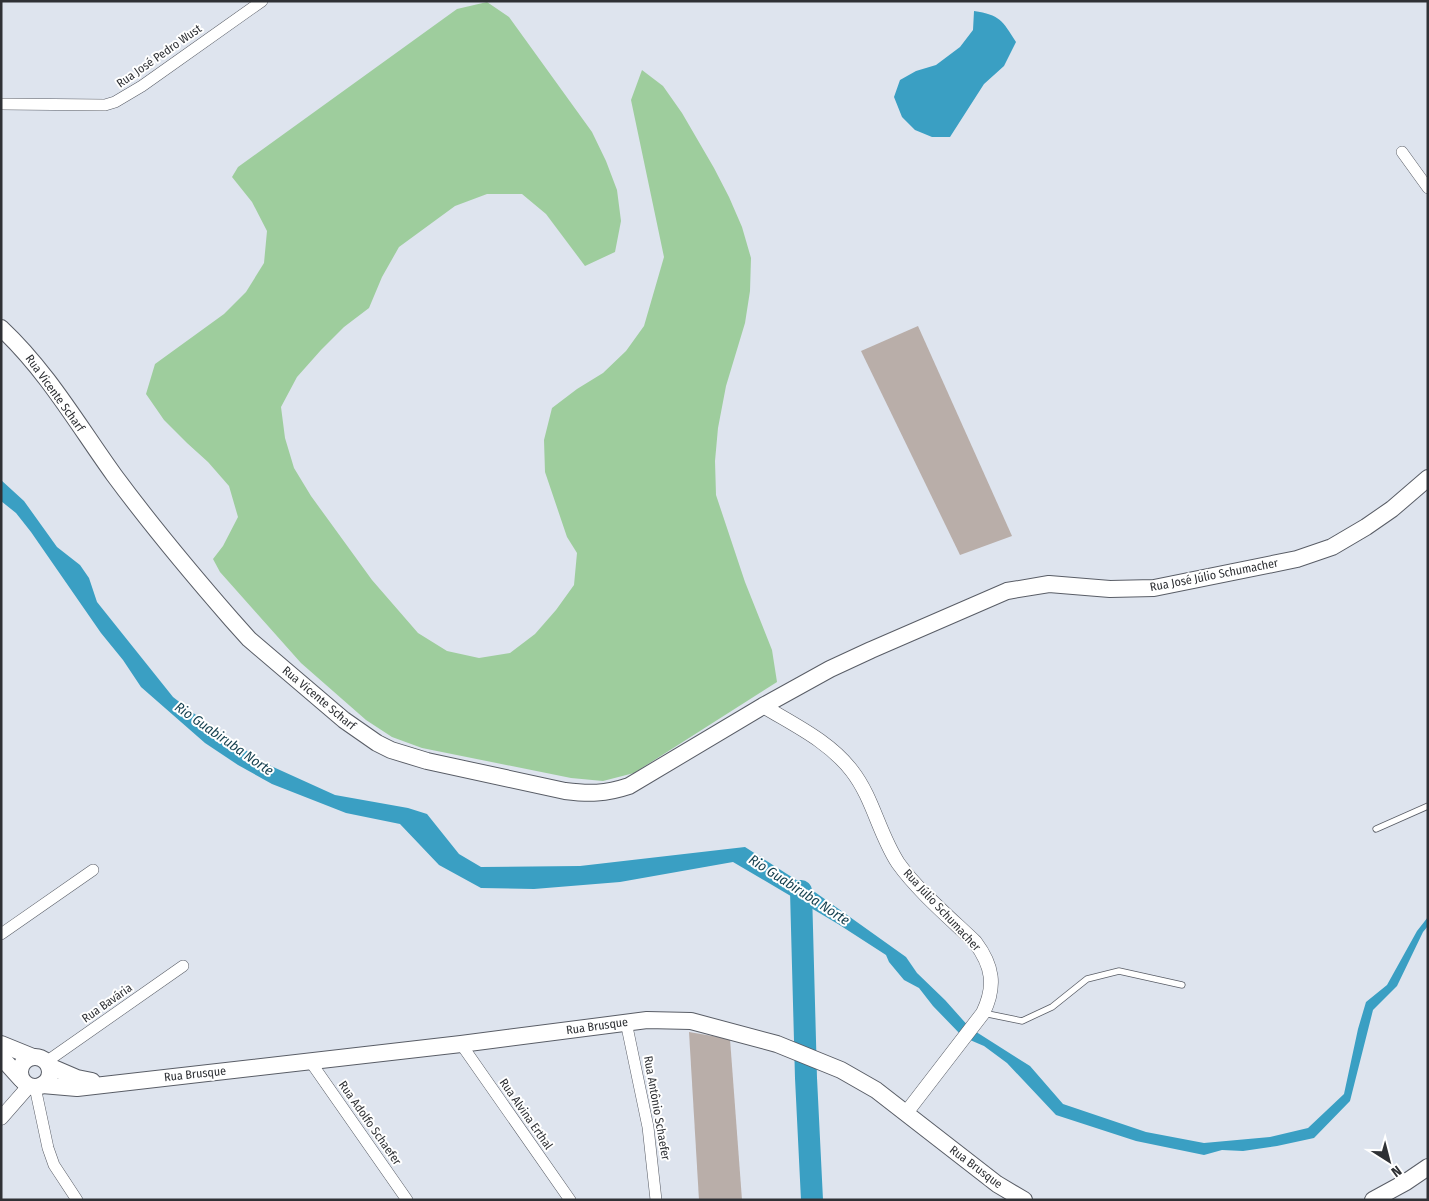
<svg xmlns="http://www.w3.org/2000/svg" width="1429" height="1201" font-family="'Fira Sans Condensed',sans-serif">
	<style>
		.green { fill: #9ecd9d }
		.water { fill: #3a9fc3 }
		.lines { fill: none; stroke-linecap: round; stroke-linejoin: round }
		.river { stroke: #3a9fc3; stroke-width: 22 }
		.building { fill: #b9aea9 }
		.service-casing { stroke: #595d66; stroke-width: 7 }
		.minor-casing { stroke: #595d66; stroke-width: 12 }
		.tertiary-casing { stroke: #595d66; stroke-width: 15 }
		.secondary-casing { stroke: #595d66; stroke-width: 18 }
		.service { stroke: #fff; stroke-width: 5.5 }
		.minor { stroke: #fff; stroke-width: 11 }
		.tertiary { stroke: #fff; stroke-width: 14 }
		.secondary { stroke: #fff; stroke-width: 16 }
		.labels { text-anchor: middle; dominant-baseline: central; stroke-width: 4; stroke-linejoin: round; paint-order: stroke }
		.street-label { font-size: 12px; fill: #2f3135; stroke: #fff }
		.water-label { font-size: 14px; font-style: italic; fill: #133f4e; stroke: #fff }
	</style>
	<rect width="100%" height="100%" fill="#dee4ee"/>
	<path class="green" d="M487,2L509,17L592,132L606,161L617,190L621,221L615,252L585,266L546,214L522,194H487L455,206L399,247L382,277L369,308L344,327L321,350L297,377L281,407L285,438L294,468L311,496L372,580L418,633L447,651L479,658L510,653L535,634L556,610L574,585L577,553L567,537L545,472L544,440L552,408L577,389L603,373L626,351L644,326L664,257L631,100L642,70L663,86L682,113L714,168L729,197L742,227L751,258L750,291L745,323L726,386L718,428L715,461L716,495L745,582L772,650L777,682L634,773L603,781L571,778L422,748L392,737L366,720L301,663L220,572L213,559L223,546L238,517L229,486L208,462L187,443L164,420L146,394L155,364L224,314L246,292L264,263L267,231L252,202L232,177L238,167L457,9Z"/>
	<g class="water">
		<path d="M974,11C1000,15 1002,20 1016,42L1004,66L984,84L950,137H932L915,130L902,117L894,97L900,80L916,71L936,65L960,47L973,30Z"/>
		<path d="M1,480L24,501L57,547L80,565L89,578L97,602L173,697L224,737L271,766L335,795L408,808L427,814L459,854L481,867L580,866L745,847L812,890L906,957L917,973L945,1000L970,1028L1030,1066L1063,1104L1146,1132L1204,1143L1270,1137L1308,1128L1344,1094L1358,1029L1366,1002L1387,985L1417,931L1428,917V926L1423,932L1397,986L1373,1010L1350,1101L1314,1138L1277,1146L1243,1151L1222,1150L1204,1155L1136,1141L1056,1115L1007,1063L984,1046L963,1037L933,1006L919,988L904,980L889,962L886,955L838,924L733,862L620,882L534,889L481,888L439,865L400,824L346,813L272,784L238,765L205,743L141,687L123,660L101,633L31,532L16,513L1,501Z"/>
	</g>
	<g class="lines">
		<path class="river" d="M801,891L806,1078L812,1200"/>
	</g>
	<g class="building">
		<path d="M918,326L1012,536L960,555L861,351Z"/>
		<path d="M689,1032L730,1039L742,1200H699Z"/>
	</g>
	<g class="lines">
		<defs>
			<g id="service">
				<path d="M1376,829L1428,806"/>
				<path d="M983,1013L1022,1021L1052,1007L1087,979L1119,971L1182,985"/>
			</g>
			<g id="minor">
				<path d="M1,104L105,105L115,102L142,86L262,1"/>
				<path d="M1402,152L1428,188"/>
				<path d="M1,934L93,870"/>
				<path d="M626,1022L648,1127L656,1200"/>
				<path d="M461,1044L570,1200"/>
				<path d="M310,1061L407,1200"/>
				<path d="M46,1062L183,966"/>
				<path d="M35,1087L48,1148L54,1165L77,1200"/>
			</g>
			<g id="tertiary">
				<path d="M763,706C794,725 829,741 852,771C873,798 879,834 898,863C918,891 950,918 975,942C993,966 996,986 983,1013L906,1113"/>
				<path d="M1,1118L29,1086"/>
			</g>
			<g id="secondary">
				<path d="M1,328C47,371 78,425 114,475C151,525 191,573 232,620L249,639L344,720L377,743L391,750L427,761L565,791C589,794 605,794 629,786L763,706L830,669L871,650L1007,591L1049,584L1110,589L1154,588L1297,559L1332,547L1366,527L1392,509L1428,478"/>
				<path d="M1,1044L33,1057"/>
				<path d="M1,1057L21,1079"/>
				<circle cx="35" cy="1072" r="15"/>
				<path d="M49,1066L77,1078L92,1081"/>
				<path d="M42,1085L77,1088L461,1044L647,1020L691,1021L777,1044L841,1070L876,1090L997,1184L1024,1200"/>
				<path d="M1373,1200L1406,1182L1428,1167"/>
			</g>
		</defs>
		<use href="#service" class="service-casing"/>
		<use href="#minor" class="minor-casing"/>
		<use href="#tertiary" class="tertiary-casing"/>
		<use href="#secondary" class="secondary-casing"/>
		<use href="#service" class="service"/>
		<use href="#minor" class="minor"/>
		<use href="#tertiary" class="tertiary"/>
		<use href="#secondary" class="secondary"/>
	</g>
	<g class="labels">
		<g class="street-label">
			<text transform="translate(159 56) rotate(-35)">Rua José Pedro Wust</text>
			<text transform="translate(55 393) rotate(54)">Rua Vicente Scharf</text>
			<text transform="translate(1214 575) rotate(-11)">Rua José Júlio Schumacher</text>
			<text transform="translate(319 698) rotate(40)">Rua Vicente Scharf</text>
			<text transform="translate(942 910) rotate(47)">Rua Júlio Schumacher</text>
			<text transform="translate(107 1003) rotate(-35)">Rua Bavária</text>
			<text transform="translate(597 1026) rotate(-8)">Rua Brusque</text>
			<text transform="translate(195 1074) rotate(-6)">Rua Brusque</text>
			<text transform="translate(657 1108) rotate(80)">Rua Antônio Schaefer</text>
			<text transform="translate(526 1114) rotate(55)">Rua Alvina Erthal</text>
			<text transform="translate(370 1123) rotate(55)">Rua Adolfo Schaefer</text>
			<text transform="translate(976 1167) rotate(37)">Rua Brusque</text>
		</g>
		<g class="water-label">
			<text transform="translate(224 739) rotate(35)">Rio Guabiruba Norte</text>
			<text transform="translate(799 890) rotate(33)">Rio Guabiruba Norte</text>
		</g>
	</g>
	<rect width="1429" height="1201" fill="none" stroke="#2f3135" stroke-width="5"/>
	<g transform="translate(1389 1161) rotate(144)" stroke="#ffffff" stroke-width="4" paint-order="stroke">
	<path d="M0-4L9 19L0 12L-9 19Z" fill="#2f3135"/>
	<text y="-8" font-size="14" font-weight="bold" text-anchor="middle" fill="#2f3135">N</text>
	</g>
</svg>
